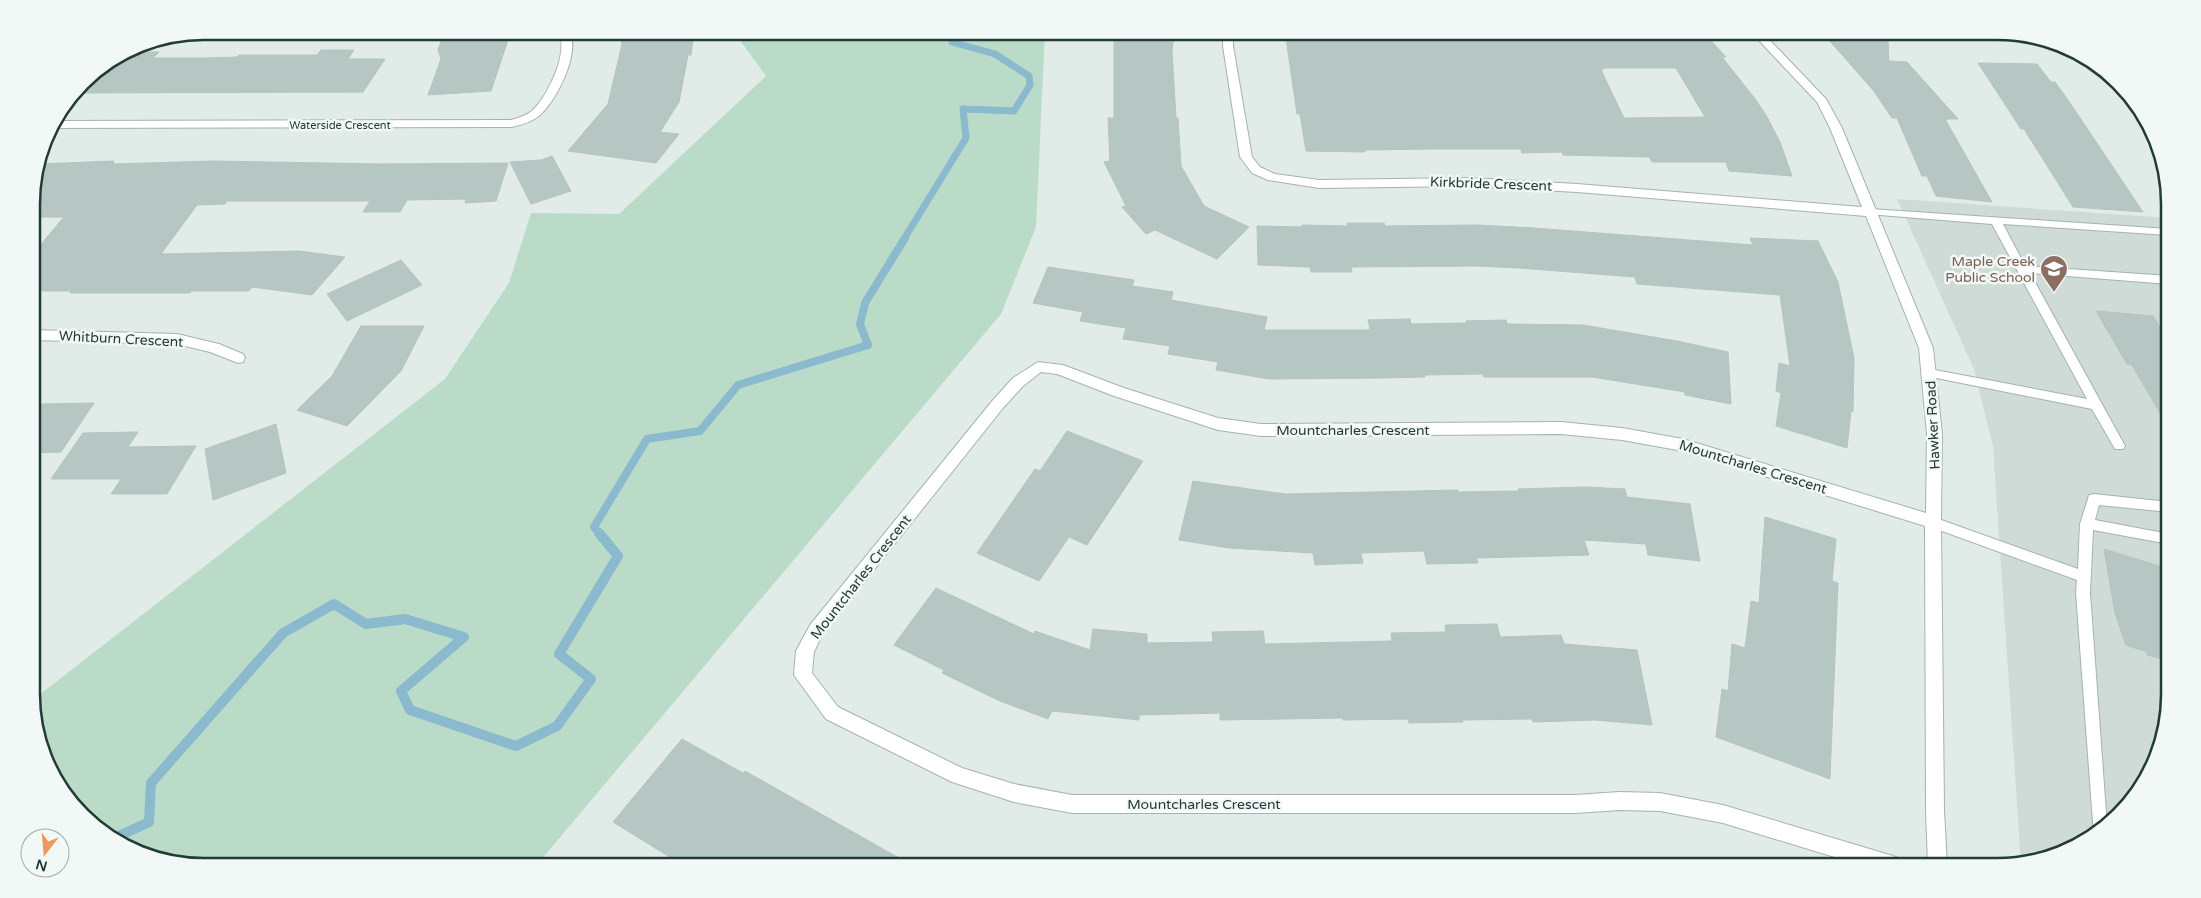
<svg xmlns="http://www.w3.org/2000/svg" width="2201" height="898" font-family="'Varela Round',sans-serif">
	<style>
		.built { fill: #cfdbd7 }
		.green { fill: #bbdbc9 }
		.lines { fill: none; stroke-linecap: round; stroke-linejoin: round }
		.stream-far2 { stroke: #8bb9ce; stroke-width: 7 }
		.stream-far1 { stroke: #8bb9ce; stroke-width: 8 }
		.stream { stroke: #8bb9ce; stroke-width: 10 }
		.building { fill: #b6c6c2; stroke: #b4c4c0; fill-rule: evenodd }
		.lane-casing { stroke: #a4b3b0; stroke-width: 2 }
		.street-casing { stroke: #a4b3b0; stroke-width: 2 }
		.lane { fill: #fff; fill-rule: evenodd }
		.street { fill: #fff; fill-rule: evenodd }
		.labels { text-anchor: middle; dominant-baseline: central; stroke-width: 5; stroke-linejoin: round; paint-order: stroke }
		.far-street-label { font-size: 11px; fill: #223b38; stroke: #f1f8f6 }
		.street-label { font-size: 14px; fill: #223b38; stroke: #f1f8f6 }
		.education-label { font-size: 14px; fill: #785e54; stroke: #f1f8f6; text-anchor: end }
		.rim { fill: none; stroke: #223b38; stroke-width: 2.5 }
	</style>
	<rect width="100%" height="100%" fill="#e1ebe8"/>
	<path class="built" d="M1897,199L2168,218L2170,694L2161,750L2134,799L2102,831L2053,858L2021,864L1993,447L1974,369Z"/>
	<path class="green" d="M733,31H1045L1036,227L1001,314L535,867H204L148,858L74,808L35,728L34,699L445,379L509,283L531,213L619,214L766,76Z"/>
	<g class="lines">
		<path class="stream-far2" d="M904,239L966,138L963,109L1014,111L1030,85L1029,76L995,54L952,42L958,31"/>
		<path class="stream-far1" d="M600,534L594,527L647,439L700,431L738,385L868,345L860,324L865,303L905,238"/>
		<path class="stream" d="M117,837L149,822L151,783L283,633L334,604L366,624L405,619L464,637L401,691L410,710L516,746L557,726L591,679L559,654L618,556L599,533"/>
	</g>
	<g class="building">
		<path d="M445,31H511L491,91L428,95L441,59L438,50Z"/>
		<path d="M619,31H694L691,55H688L679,102L660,132L679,134L656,163L568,151L608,104L622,44Z"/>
		<path d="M1116,31L1174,35L1172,50L1176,118H1178L1181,166L1204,206L1249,227L1217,259L1155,230L1146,234L1122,207L1126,206L1104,162L1110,161L1108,118H1114V42Z"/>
		<path d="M1285,31H1397L1398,33L1464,34L1702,31L1726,57H1722L1756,100L1767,117L1780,142L1792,176L1729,171L1726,162H1652L1649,157L1563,155L1562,152L1522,153L1521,149H1431L1365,150V152L1306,151L1300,114H1297ZM1602,68H1676L1705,117L1624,118L1601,70H1603Z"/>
		<path d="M1821,31H1880L1888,40L1889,61L1907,62L1958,119H1945L1992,202L1936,196L1927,176H1922L1897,118H1892L1873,90Z"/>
		<path d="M321,50H354L348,59H385L363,92L75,93L90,74L126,52H159L153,58H206L237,57L239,55H317Z"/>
		<path d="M1978,63L2037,64L2051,82H2055L2068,100L2143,212L2073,207L2024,129H2021Z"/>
		<path d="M552,156L571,191L531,204L510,162L541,160Z"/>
		<path d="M114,161L113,164L213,161L382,164L508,163L496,201L465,203L466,199L407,200L400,212H363L370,201H227L225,204L197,205L161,254L299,251L345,257L312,295L252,287L249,291H191L190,293H70L71,291H32V255L64,217H32V192L39,164Z"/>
		<path d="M1347,223H1384L1385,226L1476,225L1534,228L1753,245L1750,238L1818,241L1838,282L1854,358L1853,412L1851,411L1847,448L1776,426L1781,393L1776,391L1779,363L1790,366L1780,295L1637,284L1635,277L1519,268L1475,266L1351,267L1352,272H1311L1310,267L1258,265L1257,226L1302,227V225L1348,226Z"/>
		<path d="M401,260L422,285L347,321L327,294Z"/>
		<path d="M1048,267L1134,280L1132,286L1173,292L1171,300L1267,317L1264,330H1368L1370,328L1368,320L1410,319L1411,324L1467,323L1466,321L1506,320L1507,324L1583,325L1677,341L1728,352L1731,404L1685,395V392L1592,377H1484L1483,374L1425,375V377L1382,378L1269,379L1216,370L1218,362L1168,354L1170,346L1123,339L1126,328L1080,321L1083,312L1033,303Z"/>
		<path d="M2096,311L2153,316L2163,332H2169V428L2132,365L2127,364Z"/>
		<path d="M361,326H424L401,371L347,426L297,410L332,376Z"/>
		<path d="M94,403L61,452L33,453V414L40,404Z"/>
		<path d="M276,424L286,473L213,500L205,449Z"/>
		<path d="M1067,431L1143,461L1087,545L1069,537L1039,581L977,553L1035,469L1040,471Z"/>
		<path d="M138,432L128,447L196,446L167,494H111L121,479H51L83,433Z"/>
		<path d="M1193,481L1285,494L1458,490V492L1519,491L1518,489L1585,487L1625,489L1627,497L1690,504L1700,561L1648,555L1646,544L1584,540L1589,555L1476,558L1478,563L1427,564L1424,551L1361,553L1363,563L1315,565L1313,553L1229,548L1179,540Z"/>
		<path d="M1765,517L1836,539L1832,581L1838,583L1830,779L1716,737L1722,689L1728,691L1732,644L1745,648L1751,601L1759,603Z"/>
		<path d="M2104,549L2169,569L2170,661L2147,655V652L2126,645L2115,613Z"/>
		<path d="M936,588L1034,634L1035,631L1090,650L1093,629L1147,634V643L1213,642L1212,632L1263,631L1265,644L1392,641L1391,633L1446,632L1445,625L1497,624L1500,637L1561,635L1564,644L1637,650L1652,725L1595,720L1533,722L1532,719L1462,720L1463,722L1409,723L1408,719L1343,720V718L1220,720V713L1139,715V720L1052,711L1048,719L1000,701L942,673L944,670L894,645Z"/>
		<path d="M682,739L743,773L745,771L915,867H686L613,822Z"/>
	</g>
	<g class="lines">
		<defs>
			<g id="lane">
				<path d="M1871,209L2168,229V235L2003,224L2025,266L2169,276V284L2030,273L2125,446L2123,449H2115L2092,409L1926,376L1924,373L1930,369L2087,399L1992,224L1867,214L1866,212Z"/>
				<path d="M2094,494L2169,502V512L2099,505L2095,520L2169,534V544L2093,530L2090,593L2107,826L2094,836L2076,593L2077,580L1928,526L1926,522L1928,518L1933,517L2078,569L2080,524L2088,499L2089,495Z"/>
			</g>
			<g id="street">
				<path d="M558,31H569C581,52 557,100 540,115C532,122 521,125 511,127L49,128L53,121L511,120C519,118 527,115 533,110C548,95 570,51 558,31Z"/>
				<path d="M1223,31H1233V46L1252,157L1260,167L1275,174L1319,180L1469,178L1577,184L1862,207L1830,128L1817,102L1750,31H1761L1826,99L1842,128L1933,348L1942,434L1941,522L1944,810L1947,866H1928L1926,810L1925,526L1683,451L1622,440L1561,434L1261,436L1218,430L1114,396L1057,374L1041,372L1023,386L1003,408L822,635L814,652L812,673L838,707L962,768L1014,784L1072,795H1575L1620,792L1660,793L1723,805L1893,856L1900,859L1902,866H1864L1723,823L1660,811L1620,810L1575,813H1072L1014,802L952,782L826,719L794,675L796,651L810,625L993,400L1013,378L1038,362L1063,365L1124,388L1218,418L1261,424L1561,422L1622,428L1683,439L1926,513L1927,434L1919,348L1866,216L1577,192L1469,186L1319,188L1268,180L1252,173L1240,157L1223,46Z"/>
				<path d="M2113,82L2127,90L2139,109L2133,108L2113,86L2111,84Z"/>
				<path d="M32,330L177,334L219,344L243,354L245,358L243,362L238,363L210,352L177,344L32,340Z"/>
			</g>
		</defs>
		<use href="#lane" class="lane-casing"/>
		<use href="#street" class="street-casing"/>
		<use href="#lane" class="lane"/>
		<use href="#street" class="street"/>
	</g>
	<defs>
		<symbol id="school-pin" viewBox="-11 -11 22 30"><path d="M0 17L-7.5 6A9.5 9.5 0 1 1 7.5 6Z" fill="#8d6e63" stroke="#f1f8f6"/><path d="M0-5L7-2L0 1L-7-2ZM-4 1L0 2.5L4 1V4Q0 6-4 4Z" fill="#fff"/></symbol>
	</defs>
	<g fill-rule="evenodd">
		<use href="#school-pin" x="2038" y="253" width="32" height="43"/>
	</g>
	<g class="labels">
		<g class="far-street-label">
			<text x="340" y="125">Waterside Crescent</text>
		</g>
		<g class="street-label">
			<text transform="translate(1491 184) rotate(2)">Kirkbride Crescent</text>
			<text transform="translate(121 339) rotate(3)">Whitburn Crescent</text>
			<text transform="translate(1933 425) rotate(-93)">Hawker Road</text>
			<text x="1353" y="430">Mountcharles Crescent</text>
			<text transform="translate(1753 467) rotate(17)">Mountcharles Crescent</text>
			<text transform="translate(861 577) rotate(-52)">Mountcharles Crescent</text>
			<text x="1204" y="804">Mountcharles Crescent</text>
		</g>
		<g class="education-label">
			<text x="2035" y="261">Maple Creek<tspan x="2035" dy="16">Public School</tspan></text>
		</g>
	</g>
	<path d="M0 0H2201V898H0ZM204 40H1997A164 164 0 0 1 2161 204V694A164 164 0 0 1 1997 858H204A164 164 0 0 1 40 694V204A164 164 0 0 1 204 40Z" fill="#f1f8f6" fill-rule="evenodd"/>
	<path class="rim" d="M204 40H1997A164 164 0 0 1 2161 204V694A164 164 0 0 1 1997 858H204A164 164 0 0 1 40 694V204A164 164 0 0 1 204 40Z"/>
	<g transform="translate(45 853) rotate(196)"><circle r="24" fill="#f1f8f6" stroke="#9eacaa"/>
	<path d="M0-4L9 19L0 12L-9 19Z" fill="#ed995d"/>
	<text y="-8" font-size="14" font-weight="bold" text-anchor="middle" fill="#223b38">N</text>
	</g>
</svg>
